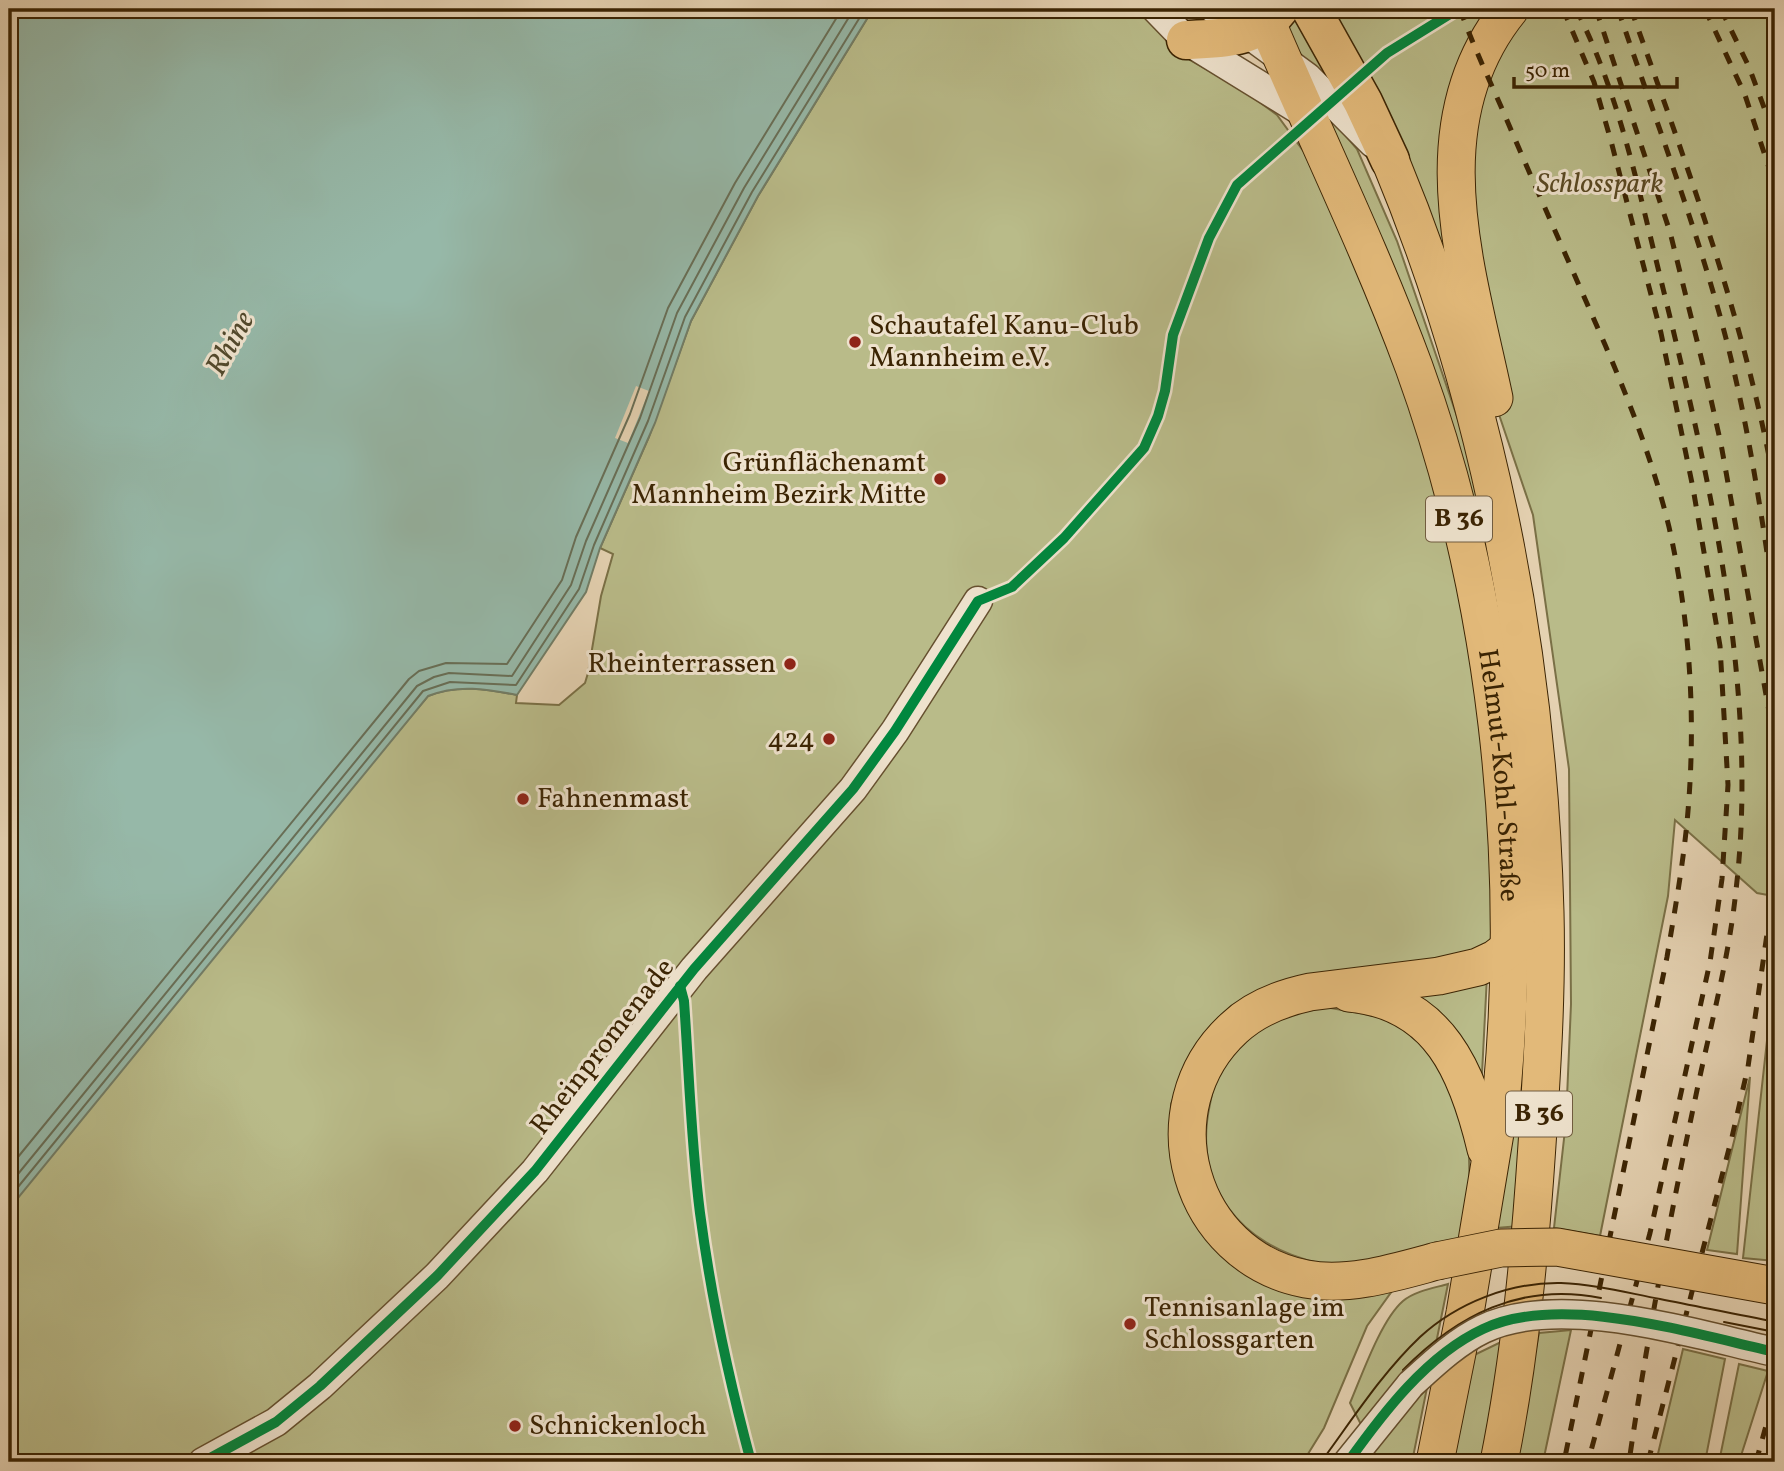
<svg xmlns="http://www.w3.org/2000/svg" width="1784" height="1471" font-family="Vollkorn,serif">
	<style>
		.green { fill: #b9bb89; stroke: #7a7046; stroke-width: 2 }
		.water { fill: #96b8a8; stroke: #727d66; stroke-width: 2 }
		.pier { fill: #e5d2b2 }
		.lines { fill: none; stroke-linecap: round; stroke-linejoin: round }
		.shore { stroke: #686e56; stroke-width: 2 }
		.minor-casing { stroke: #66502f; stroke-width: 31 }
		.major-casing { stroke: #3b2403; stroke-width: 39 }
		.highway-casing { stroke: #3b2403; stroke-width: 41 }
		.minor { stroke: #eee2cd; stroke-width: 28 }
		.major { stroke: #e2b979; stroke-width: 37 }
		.highway { stroke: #e2b979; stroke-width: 38 }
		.tram { stroke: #3b2403; stroke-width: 2 }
		.rail { stroke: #3b2403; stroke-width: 5; stroke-dasharray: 12 12; stroke-linecap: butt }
		.minor-bridge-casing { stroke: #66502f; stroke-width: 31; stroke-linecap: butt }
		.major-bridge-casing { stroke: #3b2403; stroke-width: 39; stroke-linecap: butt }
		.minor-bridge { stroke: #eee2cd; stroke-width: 28 }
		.major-bridge { stroke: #e2b979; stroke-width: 37 }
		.cycleway-casing { stroke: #eee2cd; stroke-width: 15 }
		.cycleway { stroke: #00873e; stroke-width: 10 }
		.poi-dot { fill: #8f2418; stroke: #eee2cd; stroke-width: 2.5 }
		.labels { text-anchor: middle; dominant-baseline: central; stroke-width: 6; stroke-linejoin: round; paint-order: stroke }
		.shield { fill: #eee2cd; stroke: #715d40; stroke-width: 2 }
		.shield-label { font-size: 26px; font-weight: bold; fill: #3b2403 }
		.park-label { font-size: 28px; font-style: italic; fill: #5a4a24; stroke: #eee2cd }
		.poi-label { font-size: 28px; fill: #3b2403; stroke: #eee2cd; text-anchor: start }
		.street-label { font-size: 28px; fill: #3b2403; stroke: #eee2cd }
		.water-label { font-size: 30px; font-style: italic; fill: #52492c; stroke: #eee2cd }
	</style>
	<rect width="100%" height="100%" fill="#e5d2b2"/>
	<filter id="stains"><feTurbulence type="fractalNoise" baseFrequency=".00286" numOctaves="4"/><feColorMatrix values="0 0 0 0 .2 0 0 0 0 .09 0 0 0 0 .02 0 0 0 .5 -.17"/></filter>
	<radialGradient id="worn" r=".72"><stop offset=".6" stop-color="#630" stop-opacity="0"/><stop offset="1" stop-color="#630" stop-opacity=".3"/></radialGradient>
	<g class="green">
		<path d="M873,9H1143L1151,21L1190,60L1243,90L1277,115L1304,152L1336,221L1402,376L1441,508L1467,628L1482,732L1493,860L1494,936L1482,950L1236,1007L1206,1033L1188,1062L1171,1104L1170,1152L1182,1197L1199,1229L1233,1266L1265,1282L1392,1291L1367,1326L1324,1428L1303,1462H9V1209L106,1078L428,696C457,684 487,689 517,695L516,703L559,705L585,683L588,673L601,596L613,554L600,548L649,437L691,321L758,196Z"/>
		<path d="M1323,9H1775V894L1773,896L1757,893L1675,820L1668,896L1600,1236L1554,1228L1566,1121L1571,1004L1569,769L1533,515L1460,299Z"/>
		<path d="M1291,10L1336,81L1327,87L1304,64L1282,25Z"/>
		<path d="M1318,103L1357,149L1397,241L1463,434L1515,667L1500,650Z"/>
		<path d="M1528,954L1520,1226L1496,1228L1523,960Z"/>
		<path d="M1775,968V1261L1743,1258Z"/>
		<path d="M1487,976L1482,1074L1457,1033L1410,994Z"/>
		<path d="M1320,1006L1391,1019L1440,1060L1461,1109L1469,1156L1470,1206L1465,1241C1419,1252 1367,1272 1319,1263C1240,1246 1192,1185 1210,1104C1213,1087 1219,1064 1232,1051C1255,1025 1288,1014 1320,1006Z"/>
		<path d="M1750,1077L1737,1254L1707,1250Z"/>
		<path d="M1448,1284L1412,1462H1365L1374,1450L1350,1403C1362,1375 1381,1320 1403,1301C1415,1291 1434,1288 1448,1284Z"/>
		<path d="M1571,1330L1543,1462H1513L1539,1333Z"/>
		<path d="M1503,1341L1481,1462H1446L1468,1358Z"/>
		<path d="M1683,1349L1725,1359L1705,1462H1656Z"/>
		<path d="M1739,1364L1768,1371L1739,1462H1719Z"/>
	</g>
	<path class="water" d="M9,9H873L758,196L691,321L655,423L600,548L586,592L517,695C487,689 458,684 428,696L9,1209Z"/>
	<path class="pier" d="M636,386L649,391L628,443L615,438Z"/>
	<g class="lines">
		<g class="shore">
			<path d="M9,1168L409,679L419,671L446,663L507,664L562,580L576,537L630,414L668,308L735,183L842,9"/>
			<path d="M9,1185L417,686L434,677L449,673L512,676L571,585L586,541L640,418L677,313L744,188L854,9"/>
			<path d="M9,1198L423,691L450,682L516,685L579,589L594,545L648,421L685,317L752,192L865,9"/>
		</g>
		<defs>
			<g id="minor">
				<path d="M1156,9L1186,40L1306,114"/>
				<path d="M1214,9L1307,77L1373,143"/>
				<path d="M203,1462L276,1422L320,1386L437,1276L535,1171L694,969L853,789L895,731L978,601"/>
				<path d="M1348,1462L1411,1384"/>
			</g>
			<g id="major">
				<path id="s1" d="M1261,9C1311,128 1369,245 1414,367C1496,593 1524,852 1502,1091L1465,1313L1435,1462"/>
				<path d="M1390,160C1489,398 1538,655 1545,912C1547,990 1542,1068 1537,1145C1530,1251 1520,1358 1499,1462"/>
				<path d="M1494,398C1467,269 1417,123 1510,9"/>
				<path d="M1349,993C1440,1001 1468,1073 1486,1149"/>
				<path d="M1437,1261C1396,1272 1349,1287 1306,1279C1189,1257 1146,1109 1234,1028C1255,1008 1282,998 1310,992L1439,976L1478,967L1495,959L1524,937"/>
			</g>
			<g id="highway">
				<path d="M1311,9L1363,102L1390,160"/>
				<path d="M1186,40C1220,39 1256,39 1279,9"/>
			</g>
		</defs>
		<use href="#minor" class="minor-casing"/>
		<use href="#major" class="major-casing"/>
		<use href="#highway" class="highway-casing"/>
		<use href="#minor" class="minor"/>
		<use href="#major" class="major"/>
		<use href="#highway" class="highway"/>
		<g class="tram">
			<path d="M1724,1322L1775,1332"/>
			<path d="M1403,1370C1457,1315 1521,1282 1601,1298"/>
			<path d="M1321,1462C1352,1420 1382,1373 1420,1337C1457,1303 1510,1282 1561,1283C1594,1284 1628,1293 1660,1299C1699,1307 1737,1314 1775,1322"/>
		</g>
		<g class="rail">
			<path d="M1460,9C1472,43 1488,77 1503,111C1533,182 1565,253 1596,324C1625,390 1652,457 1669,527C1690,620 1696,717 1688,811C1684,860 1675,909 1667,957L1564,1462"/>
			<path d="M1563,9L1594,82L1611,141L1661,333L1693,488L1720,646L1728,785L1722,879L1710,962L1650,1233L1588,1462"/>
			<path d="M1576,9C1618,91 1637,183 1659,272C1707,468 1760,687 1736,890C1729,959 1710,1027 1696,1095C1670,1217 1647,1339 1629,1462"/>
			<path d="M1596,9L1670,232L1705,373L1721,444L1772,728L1775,771"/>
			<path d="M1618,9C1650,104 1686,199 1714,295C1744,396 1760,503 1775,607"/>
			<path d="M1631,9C1687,166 1746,324 1775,488"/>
			<path d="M1705,9L1745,95L1775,186"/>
			<path d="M1721,9L1749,67L1775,137"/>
			<path d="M1648,1462L1732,1137L1748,1067L1775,878"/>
			<path d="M1756,1462L1775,1393"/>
		</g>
		<defs>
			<path id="minor-bridge" d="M1411,1384C1433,1364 1456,1342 1483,1329C1560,1292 1693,1334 1775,1352"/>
			<path id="major-bridge" d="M1437,1261L1501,1248L1557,1247L1775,1286"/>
		</defs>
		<use href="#minor-bridge" class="minor-bridge-casing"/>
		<use href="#major-bridge" class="major-bridge-casing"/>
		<use href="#minor-bridge" class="minor-bridge"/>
		<use href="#major-bridge" class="major-bridge"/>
		<defs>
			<g id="cycleway">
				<path d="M680,986L684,1001C689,1071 691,1142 700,1213C711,1297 729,1380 751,1462"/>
				<path d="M203,1462L276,1422L320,1386L437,1276L535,1171L694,969L853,789L895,731L978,601L1012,587L1064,538L1144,448L1158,416L1165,391L1173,335L1209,238L1237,185L1387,53L1458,9"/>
				<path d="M1348,1462C1383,1413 1427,1355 1483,1329C1561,1292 1693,1334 1775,1352"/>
			</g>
		</defs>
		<use href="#cycleway" class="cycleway-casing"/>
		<use href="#cycleway" class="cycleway"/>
	</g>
	<g class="poi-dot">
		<circle cx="855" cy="342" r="7"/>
		<circle cx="940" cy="479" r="7"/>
		<circle cx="790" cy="664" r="7"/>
		<circle cx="829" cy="739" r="7"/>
		<circle cx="523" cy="799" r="7"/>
		<circle cx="1130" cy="1324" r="7"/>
		<circle cx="515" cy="1426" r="7"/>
	</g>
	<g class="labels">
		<g class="shield">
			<rect x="1426" y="496.5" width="66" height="45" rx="5"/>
			<rect x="1506" y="1091.5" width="66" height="45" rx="5"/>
		</g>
		<g class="shield-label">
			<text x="1459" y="519">B 36</text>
			<text x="1539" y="1114">B 36</text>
		</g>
		<g class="park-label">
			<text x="1600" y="184">Schlosspark</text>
		</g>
		<g class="poi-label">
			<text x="869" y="326">Schautafel Kanu-Club<tspan x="869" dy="32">Mannheim e.V.</tspan></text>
			<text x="926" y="463" text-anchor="end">Grünflächenamt<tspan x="926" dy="32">Mannheim Bezirk Mitte</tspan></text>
			<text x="776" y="664" text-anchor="end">Rheinterrassen</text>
			<text x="815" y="739" text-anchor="end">424</text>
			<text x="537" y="799">Fahnenmast</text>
			<text x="1144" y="1308">Tennisanlage im<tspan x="1144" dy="32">Schlossgarten</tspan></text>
			<text x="529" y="1426">Schnickenloch</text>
		</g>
		<g class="street-label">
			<text stroke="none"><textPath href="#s1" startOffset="808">Helmut-Kohl-Straße</textPath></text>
			<text transform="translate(603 1047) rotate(-52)">Rheinpromenade</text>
		</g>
		<g class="water-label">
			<text transform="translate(231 344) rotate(-61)">Rhine</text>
		</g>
	</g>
	<rect width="1784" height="1471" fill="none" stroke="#e5d2b2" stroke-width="35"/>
	<rect x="10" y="10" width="1763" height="1450" fill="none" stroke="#3b2403" stroke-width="3.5"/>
	<rect x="18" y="18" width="1749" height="1436" fill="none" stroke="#3b2403" stroke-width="2"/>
	<path d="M1514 77v10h163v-10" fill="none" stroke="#3b2403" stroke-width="3.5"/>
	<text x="1525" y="77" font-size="21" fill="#3b2403" stroke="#eee2cd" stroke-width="5" paint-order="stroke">50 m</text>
	<rect width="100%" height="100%" filter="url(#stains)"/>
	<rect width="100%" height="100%" fill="url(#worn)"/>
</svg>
